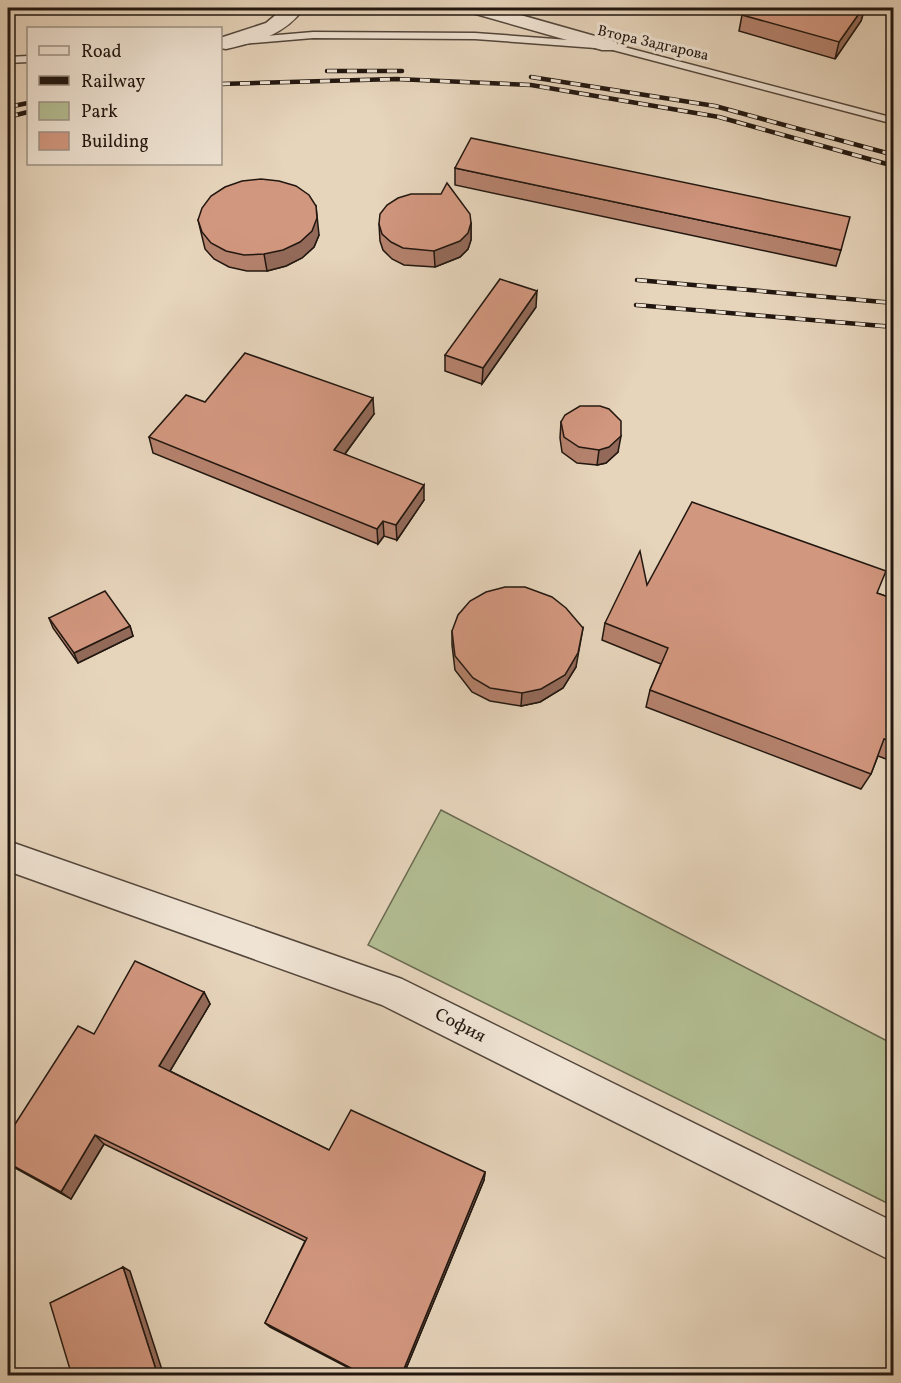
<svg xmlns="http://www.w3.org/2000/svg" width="901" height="1383" font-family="Vollkorn,serif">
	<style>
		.green { fill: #b3bd92; stroke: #6a6a51; stroke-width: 1.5 }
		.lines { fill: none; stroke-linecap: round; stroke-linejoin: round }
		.service-casing { stroke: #53463b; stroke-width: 3 }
		.minor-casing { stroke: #53463b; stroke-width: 3 }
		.service { fill: #efe3d3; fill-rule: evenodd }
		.minor { fill: #efe3d3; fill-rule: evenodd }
		.rail-casing { stroke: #221710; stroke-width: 4.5 }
		.rail { stroke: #efe3d3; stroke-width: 3; stroke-dasharray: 10; stroke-linecap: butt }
		.wall { fill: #b5826d; stroke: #221710; stroke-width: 1.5 }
		.shaded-wall { fill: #936a59; stroke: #221710; stroke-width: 1.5 }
		.building { fill: #d2977f; stroke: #221710; stroke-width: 1.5 }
		.labels { text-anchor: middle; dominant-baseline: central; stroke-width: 6; stroke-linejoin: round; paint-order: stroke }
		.far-street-label { font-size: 15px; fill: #221710; stroke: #efe3d3 }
		.street-label { font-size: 18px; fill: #221710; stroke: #efe3d3 }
	</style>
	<rect width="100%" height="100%" fill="#e6d4bb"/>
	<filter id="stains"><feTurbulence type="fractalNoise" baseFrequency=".00333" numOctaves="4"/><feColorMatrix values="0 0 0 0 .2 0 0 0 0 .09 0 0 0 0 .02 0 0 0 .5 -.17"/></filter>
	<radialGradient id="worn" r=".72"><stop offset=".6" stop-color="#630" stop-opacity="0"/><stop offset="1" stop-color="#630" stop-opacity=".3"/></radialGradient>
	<path class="green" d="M441,810L893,1044V1206L368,945Z"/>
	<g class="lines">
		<defs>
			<g id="service">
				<path d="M313,32L475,33L609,43L894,118V124L609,49L475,39L313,38L241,44L236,41L241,38Z"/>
				<path d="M28,56V62L8,63V57Z"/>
			</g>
			<g id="minor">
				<path d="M284,8H304C285,35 256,42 226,49L220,48V38L266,23Z"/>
				<path d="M467,8H496L616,42L619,46L616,50H602L469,12Z"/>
				<path d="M8,841L402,979L894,1222V1262L382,1005L8,871Z"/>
			</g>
		</defs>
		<use href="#service" class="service-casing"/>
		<use href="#minor" class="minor-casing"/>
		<use href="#service" class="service"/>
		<use href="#minor" class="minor"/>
		<defs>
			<g id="rail">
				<path d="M327,71H402"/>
				<path d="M531,77L715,106L894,155"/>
				<path d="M220,84L396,79L531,85L719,117L894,166"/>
				<path d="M8,107L28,103"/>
				<path d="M8,117L28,112"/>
				<path d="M637,280L894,303"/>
				<path d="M636,305L894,327"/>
			</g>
		</defs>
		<use href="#rail" class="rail-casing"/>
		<use href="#rail" class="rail"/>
	</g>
	<g class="wall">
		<path d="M746,8H865L861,21L835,59L739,31L742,15Z"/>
		<path d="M455,168L841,250L836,266L455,185Z"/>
		<path d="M198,220L319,235L314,247L302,258L286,266L267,271H247L229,267L214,259L205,249Z"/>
		<path d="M471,223V240L468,249L460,257L435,267L404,265L392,259L383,250L380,241L379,224Z"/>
		<path d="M536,307L482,384L445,371V355Z"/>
		<path d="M205,402L374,414L345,454L424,500L397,540L384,536L378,544L153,453L149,437Z"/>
		<path d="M561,422L618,452L606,463L597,465L577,463L562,452L560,438Z"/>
		<path d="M647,585L877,593L894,599V762L878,756L871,774L861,789L646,707L650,690L661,664L602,640L605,623Z"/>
		<path d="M49,618L130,626L133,636L78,663L53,628Z"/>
		<path d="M452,631L576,667L563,688L540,702L521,706L490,701L472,692L455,670L452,645Z"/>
		<path d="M204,992L210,1004L170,1071L329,1150L485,1172L484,1180L403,1376H364L270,1327L265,1323L305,1241L104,1144L71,1199L8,1164V1135L94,1034Z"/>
	</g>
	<g class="shaded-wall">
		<path d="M863,8H865L861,21L835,59L839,42Z"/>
		<path d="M316,206L319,235L314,247L302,258L286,266L267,271L264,254Z"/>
		<path d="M471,223V240L468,249L460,257L435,267L434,251Z"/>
		<path d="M537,291L536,307L482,384L483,368Z"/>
		<path d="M373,398L374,414L336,466L334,450Z"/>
		<path d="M621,436L618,452L606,463L597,465L599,450Z"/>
		<path d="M424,485V500L397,540L396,525Z"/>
		<path d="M383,521L384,536L378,544L377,529Z"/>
		<path d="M130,626L133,636L78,663L74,653Z"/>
		<path d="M583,628L576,667L563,688L540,702L521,706L522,693Z"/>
		<path d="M204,992L210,1004L167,1076L159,1066Z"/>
		<path d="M95,1135L104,1144L71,1199L61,1192Z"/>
		<path d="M485,1172L484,1180L403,1376H401Z"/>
		<path d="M123,1267L130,1271L164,1376H158Z"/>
	</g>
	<g class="building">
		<path d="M746,8H863L839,42L742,15Z"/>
		<path d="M471,138L850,217L841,250L455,168Z"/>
		<path d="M261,179L279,181L296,186L309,195L316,206L317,218L312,231L300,242L283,250L264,254L244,255L226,251L211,243L202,232L198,220L202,208L211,196L225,187L242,181Z"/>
		<path d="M447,183L470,214L471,223L468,233L460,241L434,251L403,248L391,242L382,234L379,224L380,214L387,205L398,198L411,194H441Z"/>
		<path d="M500,279L537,291L483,368L445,355Z"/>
		<path d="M245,353L373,398L334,450L424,485L396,525L383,521L377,529L149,437L186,395L205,402Z"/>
		<path d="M580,406H600L609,409L621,421V436L609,447L599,450L579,447L564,437L561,422L565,415Z"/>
		<path d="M692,502L886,571L877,593L894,599V742L884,739L871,774L650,690L668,648L605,623L640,551L647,585Z"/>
		<path d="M505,587H525L552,597L566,608L583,628L578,653L565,675L541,689L522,693L490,688L473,678L455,656L452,631L458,615L470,601L486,592Z"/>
		<path d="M105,591L130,626L74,653L49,618Z"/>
		<path d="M135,961L204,992L159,1066L329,1150L351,1110L485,1172L401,1376H366L265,1323L307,1238L95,1135L61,1192L8,1163V1135L78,1026L94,1034Z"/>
		<path d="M123,1267L158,1376H72L50,1303Z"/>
	</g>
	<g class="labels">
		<g class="far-street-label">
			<text transform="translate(653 44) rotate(13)">Втора Задгарова</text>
		</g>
		<g class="street-label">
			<text transform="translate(460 1026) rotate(27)">София</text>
		</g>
	</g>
	<rect width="901" height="1383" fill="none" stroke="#e6d4bb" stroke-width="30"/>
	<rect x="9" y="9" width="883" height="1365" fill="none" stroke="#221710" stroke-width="3"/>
	<rect x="15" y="15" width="871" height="1353" fill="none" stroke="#221710" stroke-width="1.5"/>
	<rect x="27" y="27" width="195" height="138" fill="#efe3d3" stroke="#9d9185" stroke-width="1.5"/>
	<rect x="39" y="46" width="30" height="9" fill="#efe3d3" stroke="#9d9185" stroke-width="1.5"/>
	<text x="81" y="57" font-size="18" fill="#221710">Road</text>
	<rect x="39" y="76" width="30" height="9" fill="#221710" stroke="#9d9185" stroke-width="1.5"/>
	<text x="81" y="87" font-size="18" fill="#221710">Railway</text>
	<rect x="39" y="102" width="30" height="18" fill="#b3bd92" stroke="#9d9185" stroke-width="1.5"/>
	<text x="81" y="117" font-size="18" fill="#221710">Park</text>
	<rect x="39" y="132" width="30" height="18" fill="#d2977f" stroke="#9d9185" stroke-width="1.5"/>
	<text x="81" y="147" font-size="18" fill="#221710">Building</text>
	<rect width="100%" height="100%" filter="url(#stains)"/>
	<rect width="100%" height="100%" fill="url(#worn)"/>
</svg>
